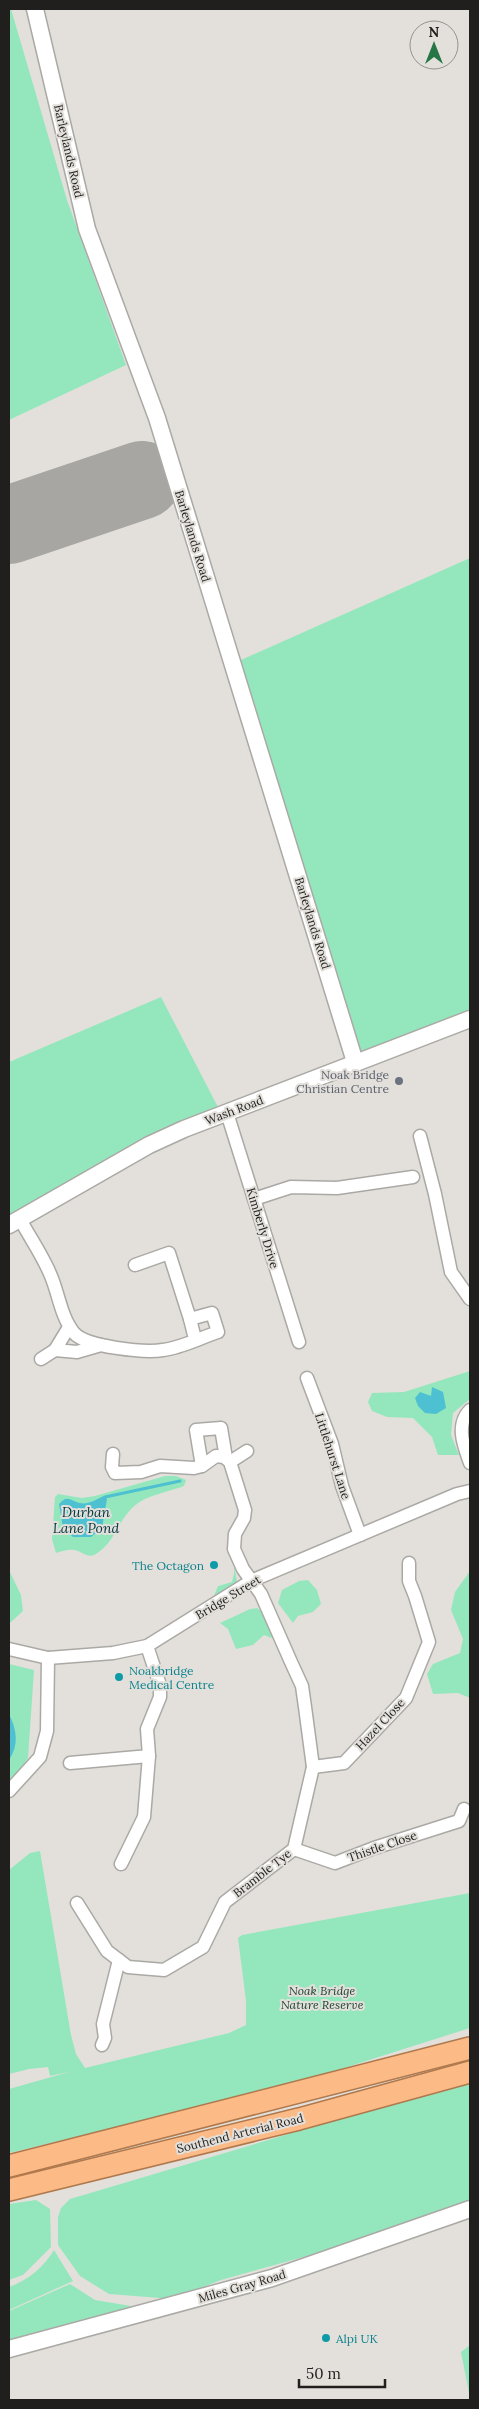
<svg xmlns="http://www.w3.org/2000/svg" width="479" height="2409" font-family="Lora,serif">
	<style>
		.green { fill: #94e7bd }
		.water { fill: #4dc0d1 }
		.lines { fill: none; stroke-linecap: round; stroke-linejoin: round }
		.stream { stroke: #4dc0d1; stroke-width: 3 }
		.runway { stroke: #a8a6a2; stroke-width: 78 }
		.minor-casing { stroke: #aba9a5; stroke-width: 15 }
		.tertiary-casing { stroke: #aba9a5; stroke-width: 19 }
		.trunk-casing { stroke: #af794d; stroke-width: 24 }
		.minor { stroke: #fff; stroke-width: 12 }
		.tertiary { stroke: #fff; stroke-width: 16 }
		.trunk { stroke: #fcba86; stroke-width: 21 }
		.worship-dot { fill: #6b7280; stroke: #e3e0db; stroke-width: 2 }
		.culture-dot { fill: #0f9aa8; stroke: #e3e0db; stroke-width: 2 }
		.labels { text-anchor: middle; dominant-baseline: central; stroke-width: 4; stroke-linejoin: round; paint-order: stroke }
		.street-label { font-size: 12px; fill: #201f1d; stroke: #e3e0db }
		.worship-label { font-size: 12px; fill: #5b616d; stroke: #e3e0db; text-anchor: end }
		.culture-label { font-size: 12px; fill: #0d838f; stroke: #e3e0db; text-anchor: start }
		.park-label { font-size: 12px; font-style: italic; fill: #1d4331; stroke: #e3e0db }
		.water-label { font-size: 14px; font-style: italic; fill: #00383f; stroke: #e3e0db }
	</style>
	<rect width="100%" height="100%" fill="#e3e0db"/>
	<g class="green">
		<path d="M9,9H11L67,200L126,365L9,420Z"/>
		<path d="M470,558V1009L402,1045L355,1062L232,664Z"/>
		<path d="M161,997L220,1111L9,1225V1062Z"/>
		<path d="M470,1371V1399L453,1413L451,1435L459,1455H438L432,1437L413,1418L387,1417L372,1411L368,1402L372,1393L404,1392Z"/>
		<path d="M165,1476H176L186,1480L184,1486C171,1491 146,1496 137,1504C118,1518 116,1542 96,1554C88,1559 83,1552 75,1550C68,1549 63,1551 56,1553L52,1539L55,1497L58,1494L82,1498L95,1496Z"/>
		<path d="M234,1565L237,1582L213,1598L218,1586L232,1582L234,1574Z"/>
		<path d="M9,1570L21,1595L23,1611L10,1623Z"/>
		<path d="M470,1571V1698L458,1693L433,1694L427,1674L433,1664L460,1653L463,1639L451,1610L455,1592Z"/>
		<path d="M308,1580L317,1590L321,1604L313,1612L298,1616L293,1623L278,1603L282,1590L299,1581Z"/>
		<path d="M257,1608L264,1613L273,1634L271,1638L264,1635L253,1645L236,1649L228,1629L220,1623L250,1609Z"/>
		<path d="M9,1664L34,1670L28,1758L9,1785Z"/>
		<path d="M40,1851L71,2035L76,2054L85,2068L229,2033L246,2025V2001L238,1938L242,1935L470,1893V2028L300,2082L9,2153V2089L69,2072L50,2076L48,2067L29,2069L9,2074V1870L30,1853Z"/>
		<path d="M470,2080V2200L361,2241L221,2280L173,2299L109,2294L80,2276L58,2245V2217L61,2208L70,2199Z"/>
		<path d="M36,2200L50,2209L51,2247L23,2275L9,2280V2204Z"/>
		<path d="M54,2250L73,2281L9,2310V2287C28,2280 43,2268 54,2250Z"/>
		<path d="M70,2284L95,2300L149,2309L9,2342V2311Z"/>
		<path d="M470,2345V2398L461,2352Z"/>
	</g>
	<g class="water">
		<path d="M432,1387L443,1392L446,1408L436,1414L425,1413L418,1406L415,1398L420,1392L431,1396Z"/>
		<path d="M104,1496L107,1499L102,1528L91,1537H73L63,1528L59,1504C68,1494 70,1501 80,1503C88,1505 97,1499 104,1496Z"/>
		<path d="M9,1714C17,1730 19,1745 9,1760Z"/>
	</g>
	<g class="lines">
		<path class="stream" d="M105,1497L180,1481"/>
		<path class="runway" d="M9,525L142,480"/>
		<defs>
			<g id="minor">
				<path d="M227,1113L299,1342"/>
				<path d="M420,1136L435,1194L451,1272L470,1299"/>
				<path d="M254,1199L291,1187L337,1188L413,1177"/>
				<path d="M20,1219C30,1238 43,1256 51,1276C59,1295 61,1317 74,1333C86,1347 145,1353 163,1350C181,1348 200,1338 218,1332L212,1313L190,1319L195,1339"/>
				<path d="M135,1265L169,1253L190,1319"/>
				<path d="M69,1327L55,1350L77,1352L101,1345"/>
				<path d="M41,1359L55,1350"/>
				<path d="M307,1378L332,1444L342,1486L360,1535"/>
				<path d="M470,1410C455,1425 464,1446 470,1463"/>
				<path d="M230,1462L247,1451"/>
				<path d="M202,1466L196,1430L221,1428L226,1458"/>
				<path d="M9,1649L48,1658L113,1653L147,1646L251,1581L457,1494L470,1491"/>
				<path d="M70,1763L149,1756L147,1729L160,1697V1685L147,1646"/>
				<path d="M313,1767L344,1763L406,1698L429,1642L415,1596L409,1581V1563"/>
				<path d="M9,1791L40,1757L47,1731L48,1658"/>
				<path d="M294,1849L335,1863L374,1848L459,1821L464,1809"/>
				<path d="M121,1864L144,1817L149,1756"/>
				<path d="M77,1903L107,1951L128,1967L164,1970L203,1947L225,1902L294,1849L313,1767L305,1707L302,1686L291,1662L261,1594L243,1569L234,1549L235,1534L244,1518L245,1510L230,1462L224,1457L216,1456L202,1466L194,1468L160,1466L141,1472L115,1473L112,1467L113,1454"/>
				<path d="M102,2045L105,2038L103,2024L119,1960"/>
			</g>
			<g id="tertiary">
				<path d="M35,9L87,229L157,418L355,1062"/>
				<path d="M9,1225L149,1145L184,1129L470,1019"/>
				<path d="M9,2349L272,2278L470,2209"/>
			</g>
			<g id="trunk">
				<path d="M9,2166L470,2048"/>
				<path d="M9,2190L299,2119L470,2072"/>
			</g>
		</defs>
		<use href="#minor" class="minor-casing"/>
		<use href="#tertiary" class="tertiary-casing"/>
		<use href="#trunk" class="trunk-casing"/>
		<use href="#minor" class="minor"/>
		<use href="#tertiary" class="tertiary"/>
		<use href="#trunk" class="trunk"/>
	</g>
	<circle class="worship-dot" cx="399" cy="1081" r="5"/>
	<g class="culture-dot">
		<circle cx="214" cy="1565" r="5"/>
		<circle cx="119" cy="1677" r="5"/>
		<circle cx="326" cy="2338" r="5"/>
	</g>
	<g class="labels">
		<g class="street-label">
			<text transform="translate(69 151) rotate(77)">Barleylands Road</text>
			<text transform="translate(193 536) rotate(73)">Barleylands Road</text>
			<text transform="translate(313 923) rotate(73)">Barleylands Road</text>
			<text transform="translate(234 1110) rotate(-21)">Wash Road</text>
			<text transform="translate(263 1228) rotate(73)">Kimberly Drive</text>
			<text transform="translate(333 1456) rotate(72)">Littlehurst Lane</text>
			<text transform="translate(228 1597) rotate(-31)">Bridge Street</text>
			<text transform="translate(380 1724) rotate(-47)">Hazel Close</text>
			<text transform="translate(382 1846) rotate(-19)">Thistle Close</text>
			<text transform="translate(262 1873) rotate(-38)">Bramble Tye</text>
			<text transform="translate(240 2133) rotate(-14)">Southend Arterial Road</text>
			<text transform="translate(242 2286) rotate(-16)">Miles Gray Road</text>
		</g>
		<g class="worship-label">
			<text x="389" y="1074">Noak Bridge<tspan x="389" dy="14">Christian Centre</tspan></text>
		</g>
		<g class="culture-label">
			<text x="204" y="1565" text-anchor="end">The Octagon</text>
			<text x="129" y="1670">Noakbridge<tspan x="129" dy="14">Medical Centre</tspan></text>
			<text x="336" y="2338">Alpi UK</text>
		</g>
		<g class="park-label">
			<text x="322" y="1990">Noak Bridge<tspan x="322" dy="14">Nature Reserve</tspan></text>
		</g>
		<g class="water-label">
			<text x="86" y="1512">Durban<tspan x="86" dy="16">Lane Pond</tspan></text>
		</g>
	</g>
	<rect width="479" height="2409" fill="none" stroke="#201f1d" stroke-width="20"/>
	<g transform="translate(434 45)"><circle r="24" fill="#e3e0db" stroke="#95938f"/>
	<path d="M0-4L9 19L0 12L-9 19Z" fill="#257545"/>
	<text y="-8" font-size="14" font-weight="bold" text-anchor="middle" fill="#201f1d">N</text>
	</g>
	<path d="M299 2379v8h86v-8" fill="none" stroke="#201f1d" stroke-width="2.5"/>
	<text x="306" y="2379" font-size="15" fill="#201f1d" stroke="#e3e0db" stroke-width="4" paint-order="stroke">50 m</text>
</svg>
